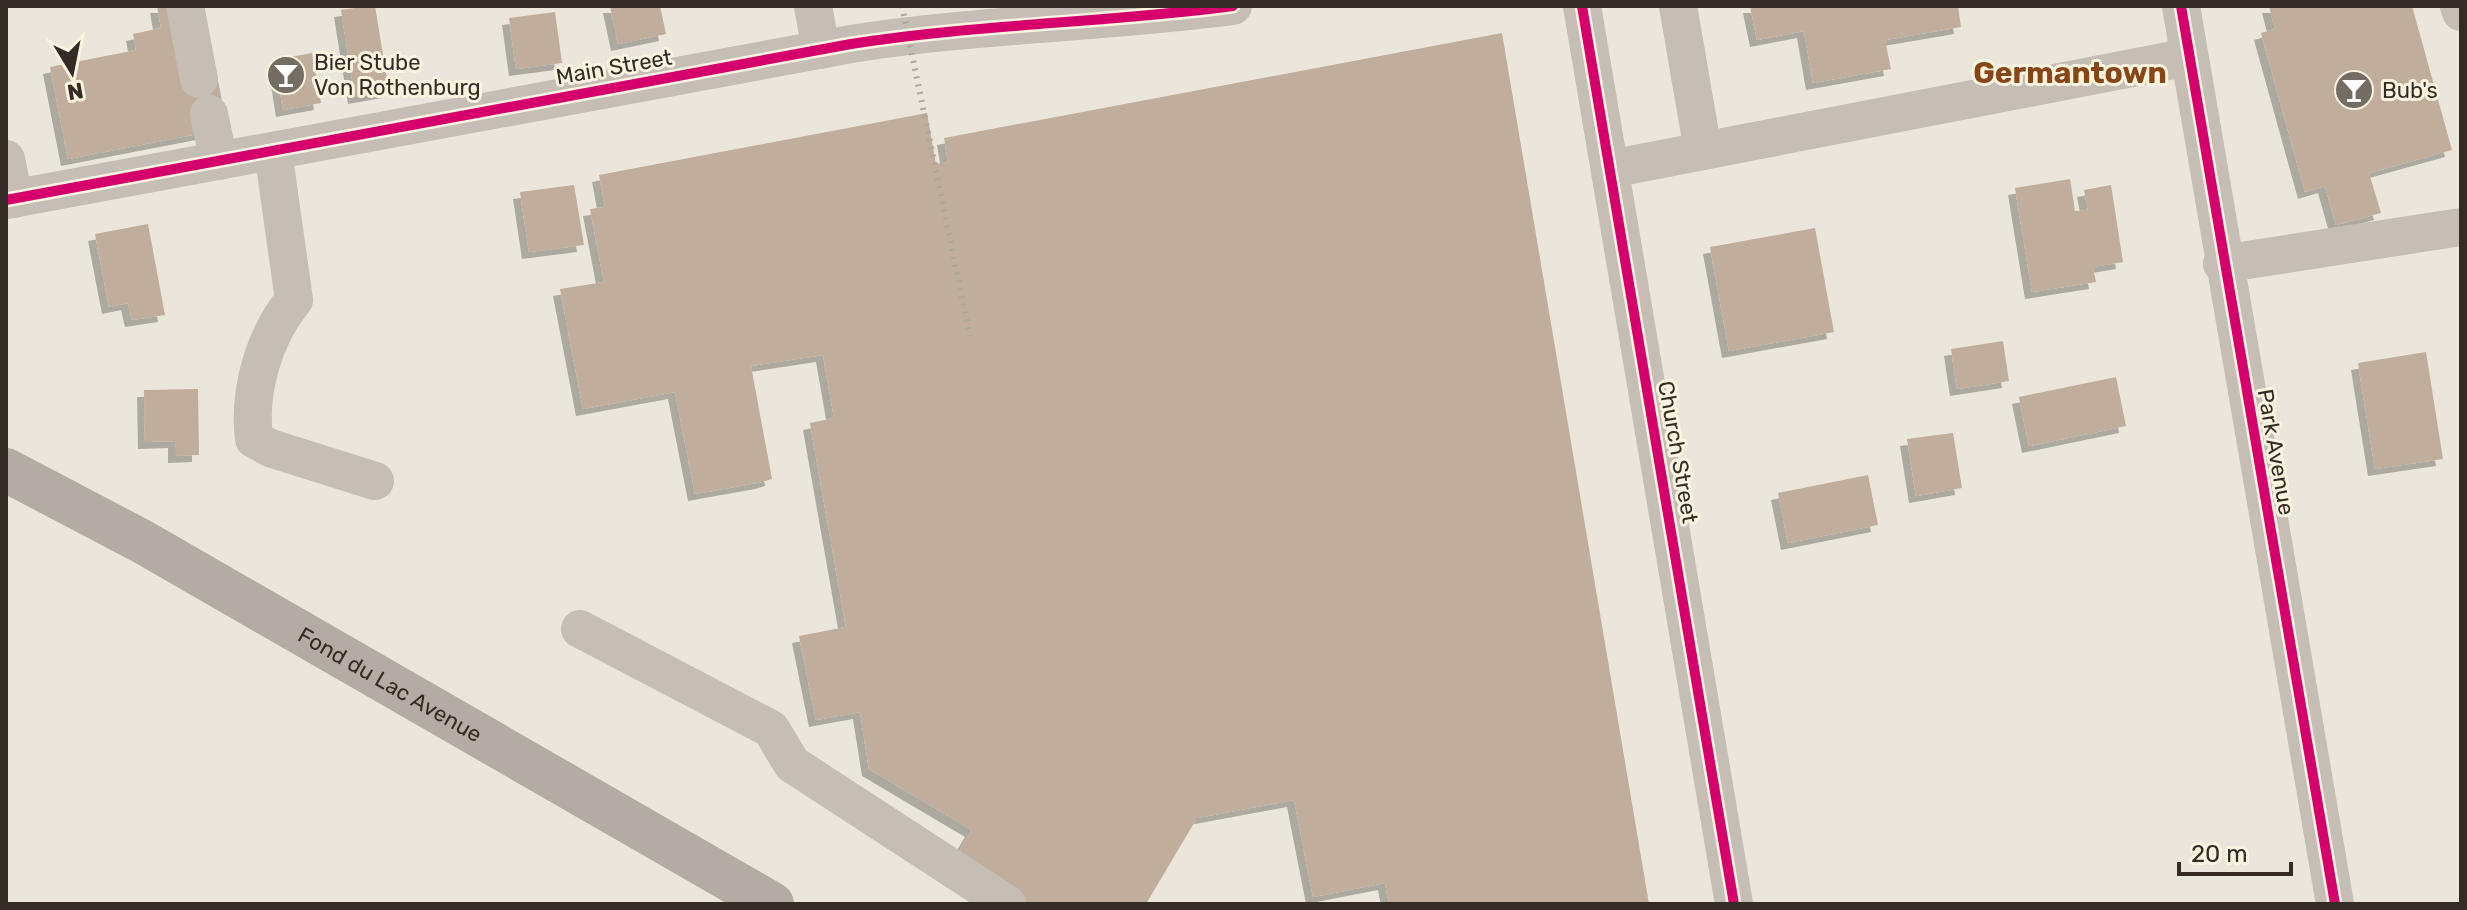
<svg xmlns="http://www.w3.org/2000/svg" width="2467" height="910" font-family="Rubik,sans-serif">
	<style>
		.building { fill: #c1ad9b; filter: url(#shadow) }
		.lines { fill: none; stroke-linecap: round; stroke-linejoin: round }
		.minor { stroke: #c4beb5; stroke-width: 38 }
		.major { stroke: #b2aca4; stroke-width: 44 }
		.rail { stroke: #aba79f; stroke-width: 6; stroke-dasharray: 2 6; stroke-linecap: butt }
		.cycleway-casing { stroke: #faf3e0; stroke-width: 15 }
		.cycleway { stroke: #d6006c; stroke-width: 10 }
		.labels { text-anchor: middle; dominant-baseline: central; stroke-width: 6; stroke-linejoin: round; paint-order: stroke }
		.poi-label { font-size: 22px; fill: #342c24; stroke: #faf3e0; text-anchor: start }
		.street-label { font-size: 22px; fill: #342c24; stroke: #faf3e0 }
		.district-label { font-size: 30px; font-weight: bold; fill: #884617; stroke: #faf3e0 }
	</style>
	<defs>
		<filter id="shadow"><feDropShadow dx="-7" dy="7" stdDeviation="0" flood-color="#0004"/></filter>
	</defs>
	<rect width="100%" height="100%" fill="#ebe6db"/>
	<g class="building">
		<path d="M157,6H174L217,75L224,112L208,132L68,159L50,67L136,50L133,34L161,28Z"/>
		<path d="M369,6H375L389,91L355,97L341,10Z"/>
		<path d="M610,6H660L666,34L618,44Z"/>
		<path d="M1750,6H1958L1961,27L1885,40L1891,69L1813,83L1804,31L1757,40Z"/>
		<path d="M2269,6H2412L2452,150L2369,173L2381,213L2336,225L2325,186L2305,192L2261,33L2275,29Z"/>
		<path d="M555,12L562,63L516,69L509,18Z"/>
		<path d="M1502,33L1649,904H1389L1385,883L1313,897L1294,800L1197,818L1146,904H1029L954,860L972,830L869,769L860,712L816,720L799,636L846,627L810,423L834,418L823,355L751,366L772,479L762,482L695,494L675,392L583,409L560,289L604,282L590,209L605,207L599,175L927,113L936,164L948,162L944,138Z"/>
		<path d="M312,53L321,103L283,110L275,60Z"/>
		<path d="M2070,179L2075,211L2088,210L2084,190L2111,185L2123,262L2093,267L2096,282L2032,292L2015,188Z"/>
		<path d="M574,185L584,245L529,252L520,192Z"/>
		<path d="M148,224L165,315L132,320L128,303L109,307L95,234Z"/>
		<path d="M1815,228L1834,332L1729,351L1710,247Z"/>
		<path d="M2003,341L2009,381L1957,389L1951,349Z"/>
		<path d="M2426,352L2443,459L2375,469L2358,363Z"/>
		<path d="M2116,377L2126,426L2029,446L2019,397Z"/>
		<path d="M198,389L199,455L175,456V441L145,442L144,390Z"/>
		<path d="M1953,433L1962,488L1916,496L1907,439Z"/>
		<path d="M1868,475L1878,525L1788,543L1778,493Z"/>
	</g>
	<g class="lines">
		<g class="minor">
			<path d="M185,6L199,79"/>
			<path d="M813,6L821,50"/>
			<path d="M1582,6L1734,904"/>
			<path d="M1678,6L1703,151"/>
			<path d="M2181,6L2335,904"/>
			<path d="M2459,6L2461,12"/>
			<path d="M209,114L219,161"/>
			<path d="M273,151L294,300C264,336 248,391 254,439L270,448L375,481"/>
			<path d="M6,159L14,199"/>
			<path d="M1610,169L2189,57"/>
			<path d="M6,200L851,44C977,24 1106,23 1233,6"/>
			<path d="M2222,264L2461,227"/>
			<path d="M580,629L771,729L792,764L1007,904"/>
		</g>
		<path class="major" id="s1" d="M6,470L143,542L772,904"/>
		<path class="rail" d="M902,6L970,336"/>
		<defs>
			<g id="cycleway">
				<path d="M1582,6L1734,904"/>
				<path d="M2181,6L2335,904"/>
				<path d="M6,200L851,44C977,24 1106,23 1233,6"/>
			</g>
		</defs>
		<use href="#cycleway" class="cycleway-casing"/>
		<use href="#cycleway" class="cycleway"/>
	</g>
	<defs>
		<symbol id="bar-disc" viewBox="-11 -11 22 22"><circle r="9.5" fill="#746d64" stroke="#faf3e0"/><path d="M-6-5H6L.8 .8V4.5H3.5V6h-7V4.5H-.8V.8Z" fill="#fff"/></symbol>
	</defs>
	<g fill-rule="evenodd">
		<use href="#bar-disc" x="264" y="53" width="44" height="44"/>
		<use href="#bar-disc" x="2332" y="68" width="44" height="44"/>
	</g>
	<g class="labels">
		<g class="poi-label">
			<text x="314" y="62">Bier Stube<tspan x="314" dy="25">Von Rothenburg</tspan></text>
			<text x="2382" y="90">Bub's</text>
		</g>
		<g class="street-label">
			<text transform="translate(614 67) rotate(-10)">Main Street</text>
			<text transform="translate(1678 452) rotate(80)">Church Street</text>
			<text transform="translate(2276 452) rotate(80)">Park Avenue</text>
			<text stroke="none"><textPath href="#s1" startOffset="440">Fond du Lac Avenue</textPath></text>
		</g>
		<g class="district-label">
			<text x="2070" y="73">Germantown</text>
		</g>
	</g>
	<rect width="2467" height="910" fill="none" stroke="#342c24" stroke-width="16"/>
	<g transform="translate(72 72) rotate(170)" stroke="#faf3e0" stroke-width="6" paint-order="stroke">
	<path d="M0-6L14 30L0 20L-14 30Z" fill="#342c24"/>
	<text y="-12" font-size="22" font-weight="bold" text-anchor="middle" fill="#342c24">N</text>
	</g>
	<path d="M2179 862v12h112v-12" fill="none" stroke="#342c24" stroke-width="4"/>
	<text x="2191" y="862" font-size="24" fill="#342c24" stroke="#faf3e0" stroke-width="6" paint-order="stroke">20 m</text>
</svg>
